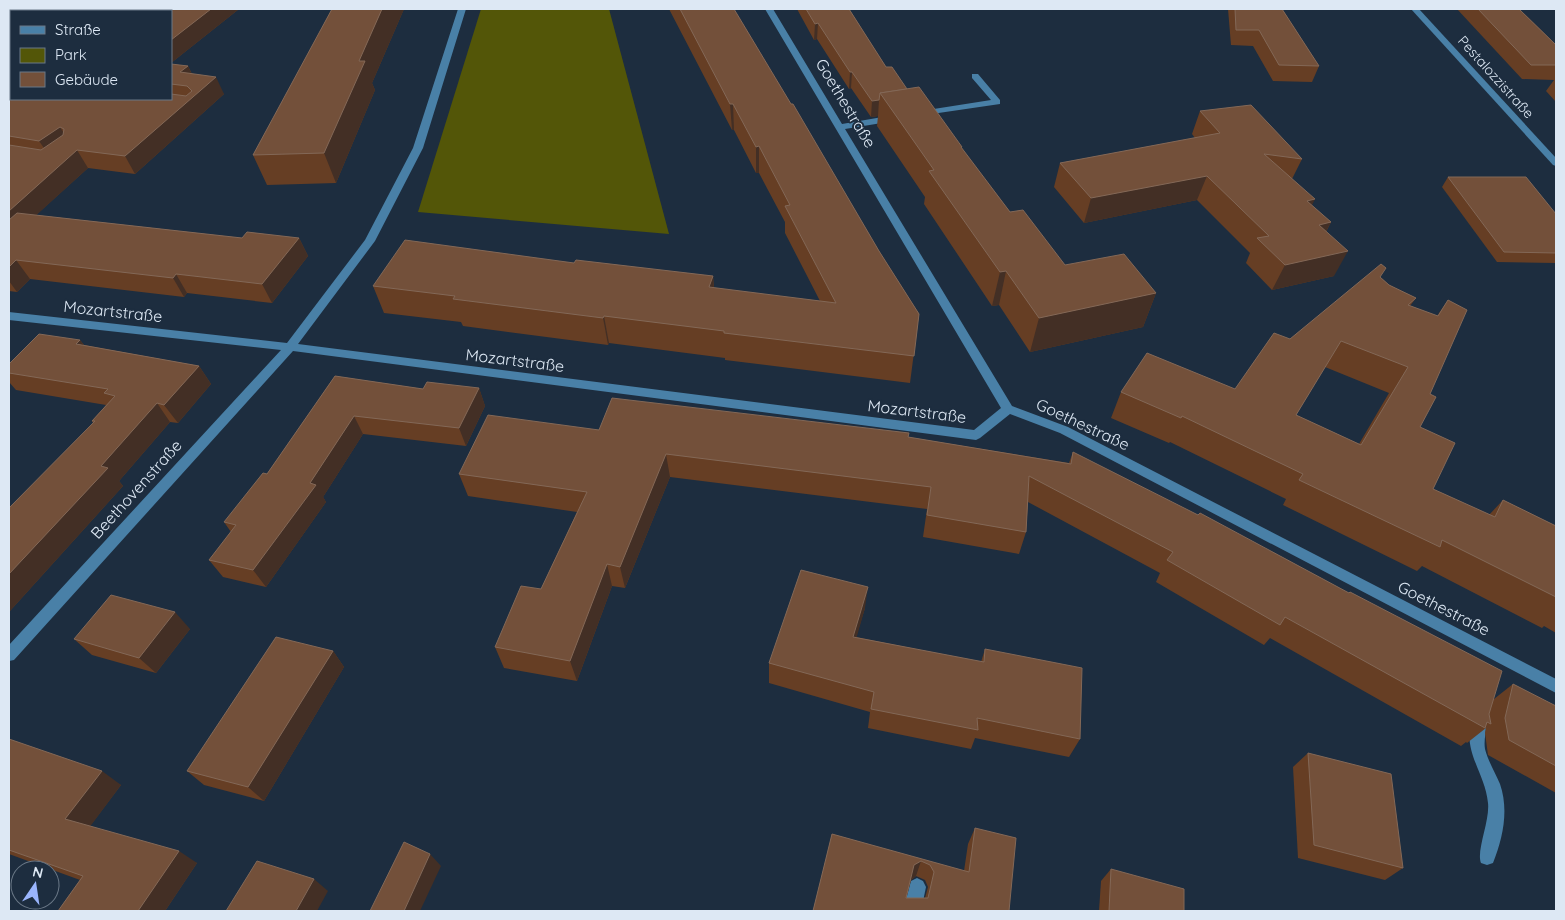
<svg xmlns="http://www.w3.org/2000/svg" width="1565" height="920" font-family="Quicksand,sans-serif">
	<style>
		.green { fill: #535608 }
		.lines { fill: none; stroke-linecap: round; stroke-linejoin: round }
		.minor { fill: #4980a7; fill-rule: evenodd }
		.wall { fill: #663e24; fill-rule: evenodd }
		.shaded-wall { fill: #432f25 }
		.building { fill: #73503a; stroke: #836857; fill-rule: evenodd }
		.labels { text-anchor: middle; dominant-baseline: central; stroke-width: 4; stroke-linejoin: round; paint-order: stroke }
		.far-street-label { font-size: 14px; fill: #dde8f4; stroke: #1d2d3f }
		.street-label { font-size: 16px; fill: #dde8f4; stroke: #1d2d3f }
	</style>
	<rect width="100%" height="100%" fill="#1d2d3f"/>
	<path class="green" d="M481,9H609L669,234L418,212Z"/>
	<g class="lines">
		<g class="minor">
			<path d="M458,9H466L423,148L375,241L298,344L974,430L1001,408L765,9H773L842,124L894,115L898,118L894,121L845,129L1012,406L1068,427L1556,679V693L1060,433L1010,414L980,438L976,440L293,351L14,660L9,661V645L281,350L9,320V312L287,343L365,240L413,148Z"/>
			<path d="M1411,9H1419L1556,158V166L1553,165Z"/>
			<path d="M972,74H978L1000,100V104L918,116V112L921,111L991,100L972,78Z"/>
			<path d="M1479,713L1484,715C1489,725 1483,738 1485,749C1488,761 1495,772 1500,784C1509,810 1503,838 1493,863L1487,865L1481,863C1476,851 1490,821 1488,803C1485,771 1459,748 1474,715Z"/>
			<path d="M917,878L923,881L926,887L921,911H903L911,881Z"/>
		</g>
	</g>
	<g class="wall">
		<path d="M9,9H239L171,63V11L11,99H171V64L188,66L192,74L224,94L135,174L88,168L36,215L242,238H299L308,256L272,303L187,293L184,297L30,279L17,292L9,291Z"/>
		<path d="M332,9H404L372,83L375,90L336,183L267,185L253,155Z"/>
		<path d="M669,9H734L879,251L919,314L910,383L725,360V358L609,343L608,345L463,326L461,322L384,313L373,286L574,263L713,276L714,288L820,301L785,233V222L759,173H756L734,130H732Z"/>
		<path d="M797,9H849L886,67L907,89L962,149L1010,212L1065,265L1156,293L1143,327L1030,352L999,305L992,306L924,204L925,197L877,126L878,116L871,117L851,88L849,89L817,39L814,40Z"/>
		<path d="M1228,9H1282L1319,66L1312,82L1273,81L1253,46L1231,45Z"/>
		<path d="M1457,9H1519L1556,45V102L1546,91L1554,80L1522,79Z"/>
		<path d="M1200,111L1302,159L1292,179L1312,206L1331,222L1326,232L1334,276L1272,290L1246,263L1250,253L1197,200L1084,223L1054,187L1060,163L1195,138L1192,134Z"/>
		<path d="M1448,177L1556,214V263L1497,262L1442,187Z"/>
		<path d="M1380,277L1389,285L1416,298L1410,306L1437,316L1448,300L1430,394L1420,427L1433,489L1489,515L1503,500L1556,526V633L1544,626L1542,628L1422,566L1417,571L1283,505L1286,499L1170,442L1169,443L1111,418L1121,392L1235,389L1290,339ZM1325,367L1389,393L1359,444L1296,415Z"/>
		<path d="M80,340L84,345L199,366L211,384L178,423L170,422L119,481L123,486L9,612L93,423L92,421L106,405L16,390L9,382V364Z"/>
		<path d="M335,376L423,389L479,388L485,406L466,446L363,434L323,497L326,502L266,587L223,577L209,560L231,532L224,522L267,474Z"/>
		<path d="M599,430L908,437L1069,463L1073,452L1494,699L1513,684L1556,706V793L1488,755L1485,733L1486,728L1467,743L1466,742L1461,746L1270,638L1264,645L1156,582L1160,573L1028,502L1026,532L1019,554L923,537L927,509L670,477L625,588L612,586L577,681L504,668L495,647L541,589L577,512L468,496L459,474Z"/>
		<path d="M865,608L856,637L981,662L985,649L1080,739L1069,757L975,738L971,749L868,728L870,712L769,683V663Z"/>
		<path d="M190,629L156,673L92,655L74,639Z"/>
		<path d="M333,651L344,667L264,801L204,785L187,771Z"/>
		<path d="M9,739L121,785L90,826L197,863L165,911H58L80,880L9,854Z"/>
		<path d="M1308,753L1403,868L1385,880L1298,858L1293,767Z"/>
		<path d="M975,828L1009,911H813L832,834L964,871L968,844ZM916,876L925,880L928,887L925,898H906L911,880Z"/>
		<path d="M1111,869L1184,911H1099L1101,881Z"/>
	</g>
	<g class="shaded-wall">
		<path d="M211,9H239L171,63V40Z"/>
		<path d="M382,9H404L372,83L375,90L336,183L324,153L359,61Z"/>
		<path d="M818,23L817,39L814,40L815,24Z"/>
		<path d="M188,66L196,83L180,72Z"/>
		<path d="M850,72H852L851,88L849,89Z"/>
		<path d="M216,77L224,94L135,174L125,156Z"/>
		<path d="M879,100L878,116L871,117L872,101Z"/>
		<path d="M730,104H733L734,130H732Z"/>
		<path d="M60,127L71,144L51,158L39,141Z"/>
		<path d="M759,146V173H756V147Z"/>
		<path d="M77,150L88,168L9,240V211Z"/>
		<path d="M1207,176L1197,200L1084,223L1091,198Z"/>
		<path d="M1315,199L1303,224L1307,201Z"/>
		<path d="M1331,222L1318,247L1319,225Z"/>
		<path d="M299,238L308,256L272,303L262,284Z"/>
		<path d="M1348,251L1334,276L1272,290L1285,265Z"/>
		<path d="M16,260L30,279L17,292L9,281V267Z"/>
		<path d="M1006,271L999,305L992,306L1000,272Z"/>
		<path d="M176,274L187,293L184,297L173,278Z"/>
		<path d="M713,276L715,303L709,287Z"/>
		<path d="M1156,293L1143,327L1030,352L1039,318Z"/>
		<path d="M604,316L609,343L608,345L603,318Z"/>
		<path d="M80,340L94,359L76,344Z"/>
		<path d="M199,366L211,384L178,423L164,405Z"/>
		<path d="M479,388L485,406L466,446L459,428Z"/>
		<path d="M157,403L170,422L119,481L123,486L9,612V574L101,466Z"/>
		<path d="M354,416L363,434L323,497L326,502L266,587L253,570Z"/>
		<path d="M666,454L670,477L625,588L620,567Z"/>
		<path d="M607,564L612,586L577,681L570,661Z"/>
		<path d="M868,587L865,608L851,657L853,637Z"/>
		<path d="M175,612L190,629L156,673L139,658Z"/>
		<path d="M333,651L344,667L264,801L248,787Z"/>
		<path d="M102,771L121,785L86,832L65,819Z"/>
		<path d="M179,851L197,863L165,911H138Z"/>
		<path d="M430,854L441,866L420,911H404Z"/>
		<path d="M921,861L916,876L909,881L914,865Z"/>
		<path d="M314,879L328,891L317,911H296Z"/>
	</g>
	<g class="building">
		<path d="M9,9H211L171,40V11H11V99H171V94L186,96L192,91L187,86L171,84V64L188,66L180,72L216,77L125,156L77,150L9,211V145L41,150L63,135L64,129L60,127L39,141L9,136Z"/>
		<path d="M332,9H382L359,61H365L324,153L253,155Z"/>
		<path d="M680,9H734L791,104H793L879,251L919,314L914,356L724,333V331L604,316L603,318L453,299L455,296L373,286L405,240L574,263L576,260L713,276L709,287L836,303L785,206L790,205L759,146L756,147L733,104H730Z"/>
		<path d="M806,9H849L886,67H892L907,89L880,93L879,100L872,101L852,72H850L818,23L815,24Z"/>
		<path d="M1235,9H1282L1319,66L1279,65L1259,30H1236Z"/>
		<path d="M1478,9H1519L1556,45V65H1531Z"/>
		<path d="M919,87L962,147H961L1010,212L1023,210L1065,265L1124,254L1156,293L1039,318L1006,271L1000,272L929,171L934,170L880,93Z"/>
		<path d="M1251,105L1302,159L1264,154L1315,199L1307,201L1331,222L1319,225L1348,251L1285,265L1257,238L1269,236L1207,176L1091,198L1060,163L1220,133L1200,111Z"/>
		<path d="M1448,177H1526L1556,214V253L1504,252Z"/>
		<path d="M17,213L242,238L247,232L299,238L262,284L176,274L173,278L16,260L9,267V220Z"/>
		<path d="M1381,264L1386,268L1380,277L1389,285L1416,298L1408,305L1438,316L1448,300L1467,310L1430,394L1436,397L1420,427L1455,443L1433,489L1495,517L1503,500L1556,526V597L1442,540L1440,547L1299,480L1303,474L1182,416L1181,418L1121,392L1147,353L1235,389L1274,333L1290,339ZM1341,341L1408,367L1361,445L1296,415Z"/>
		<path d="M39,334L80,340L76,344L199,366L164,405L157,403L101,466L108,468L9,574V508L95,421H92L115,396L104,393L108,389L9,373V364Z"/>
		<path d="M335,376L423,389L427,382L479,388L459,428L354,416L310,483L316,485L253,570L209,560L236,525L224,522L263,473L267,474Z"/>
		<path d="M612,398L909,433L908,437L1071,464L1073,452L1198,515L1200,513L1349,593L1350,592L1502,671L1489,714L1491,724L1487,722L1485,728L1285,617L1280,625L1167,560L1173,552L1029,476L1026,532L927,515L931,487L666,454L620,567L607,564L570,661L495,647L521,586L541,589L587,492L459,474L488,415L599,430Z"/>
		<path d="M801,570L868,587L853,637L984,662L985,649L1082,668L1080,739L977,718L978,730L871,709L874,692L769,663Z"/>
		<path d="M111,595L175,612L139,658L74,639Z"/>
		<path d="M276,637L333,651L248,787L187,771Z"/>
		<path d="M1513,684L1556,706V766L1509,740L1505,718Z"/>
		<path d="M9,739L102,771L65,819L179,851L138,911H58L83,876L9,850Z"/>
		<path d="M1308,753L1391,774L1403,868L1314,845Z"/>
		<path d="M975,828L1016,838L1009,911H813L832,834L969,872ZM921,861L930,865L934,872L928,898H906L914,865Z"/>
		<path d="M404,842L430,854L404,911H370Z"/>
		<path d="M257,861L314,879L296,911H226Z"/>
		<path d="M1111,869L1184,889V911H1109Z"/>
	</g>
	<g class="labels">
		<g class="far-street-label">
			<text transform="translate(1496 77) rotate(48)">Pestalozzistraße</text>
		</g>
		<g class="street-label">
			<text transform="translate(846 103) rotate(59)">Goethestraße</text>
			<text transform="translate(113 311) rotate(6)">Mozartstraße</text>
			<text transform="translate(515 360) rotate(7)">Mozartstraße</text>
			<text transform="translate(917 411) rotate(7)">Mozartstraße</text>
			<text transform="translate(1083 424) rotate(25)">Goethestraße</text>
			<text transform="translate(136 489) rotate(-48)">Beethovenstraße</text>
			<text transform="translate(1444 608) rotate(27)">Goethestraße</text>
		</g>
	</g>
	<rect width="1565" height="920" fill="none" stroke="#dde8f4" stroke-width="20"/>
	<rect x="10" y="10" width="162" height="90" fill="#1d2d3f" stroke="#6a7887"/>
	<rect x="20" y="26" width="25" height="8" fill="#4980a7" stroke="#6a7887"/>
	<text x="55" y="35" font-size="15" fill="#dde8f4">Straße</text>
	<rect x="20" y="48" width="25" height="15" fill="#535608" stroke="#6a7887"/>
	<text x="55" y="60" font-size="15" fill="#dde8f4">Park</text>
	<rect x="20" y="72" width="25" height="15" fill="#73503a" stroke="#6a7887"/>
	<text x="55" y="85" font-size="15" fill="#dde8f4">Gebäude</text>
	<g transform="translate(35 885) rotate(13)"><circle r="24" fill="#1d2d3f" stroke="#6a7887"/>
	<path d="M0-4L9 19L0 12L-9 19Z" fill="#9ab5fd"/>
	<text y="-8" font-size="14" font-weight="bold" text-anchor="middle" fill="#dde8f4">N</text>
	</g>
</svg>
